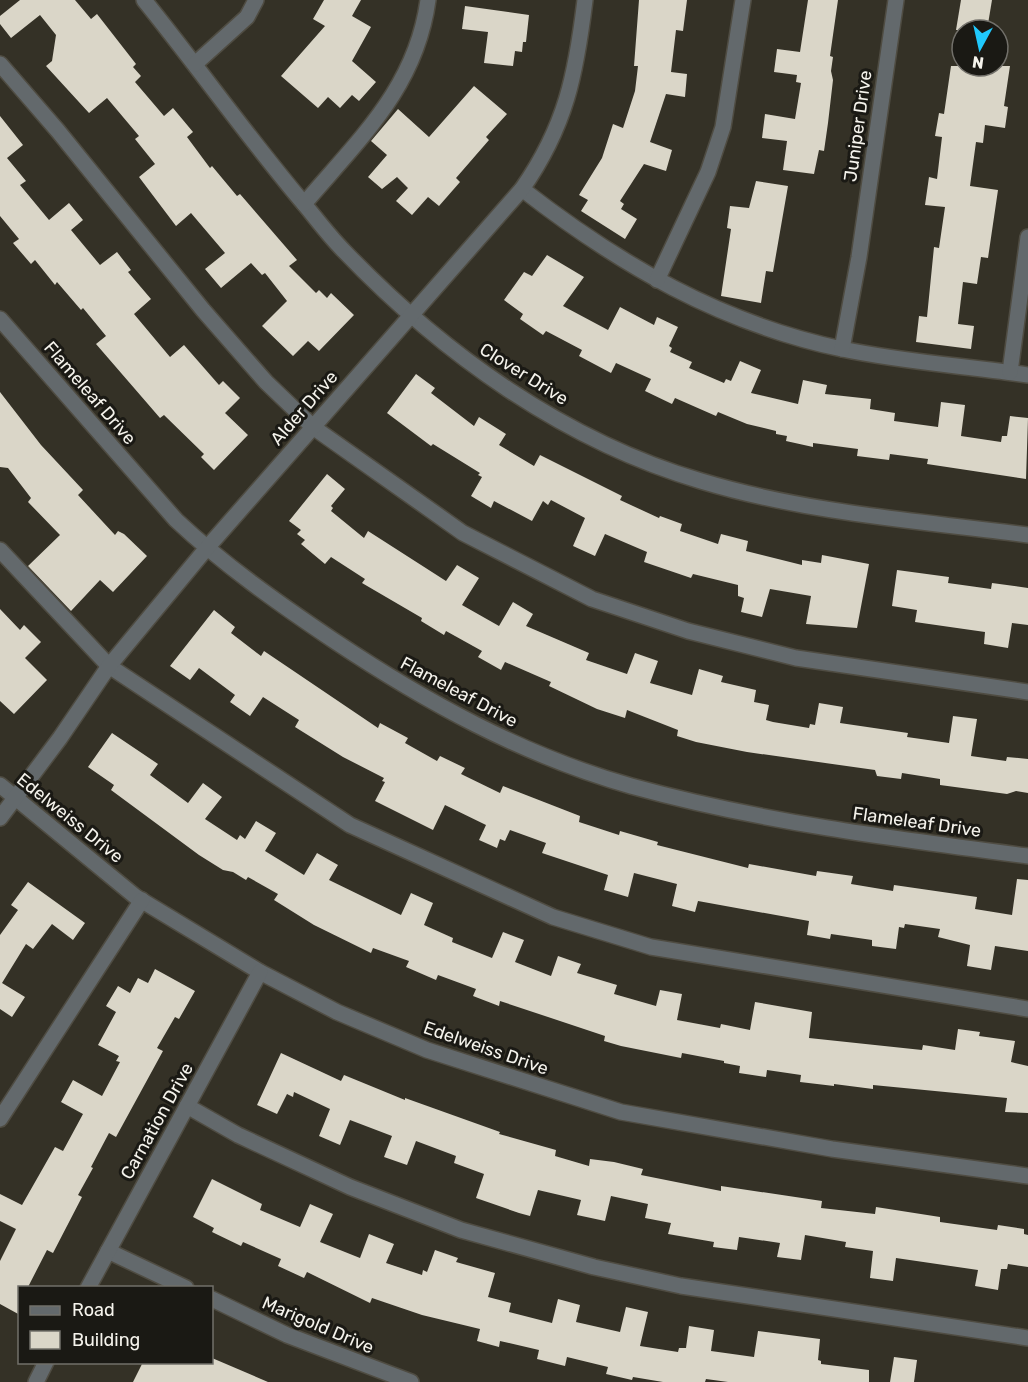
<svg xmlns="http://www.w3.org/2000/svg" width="1028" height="1382" font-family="Rubik,sans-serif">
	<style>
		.building { fill: #dad6c8 }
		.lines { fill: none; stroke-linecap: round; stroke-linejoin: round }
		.minor-casing { stroke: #4f4c42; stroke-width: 18 }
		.minor { stroke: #63696c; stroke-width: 15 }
		.labels { text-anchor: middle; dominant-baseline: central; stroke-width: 6; stroke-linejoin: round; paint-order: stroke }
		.street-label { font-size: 18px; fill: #f5f3ec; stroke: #1a1914 }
	</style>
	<rect width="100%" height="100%" fill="#343126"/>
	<g class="building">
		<path d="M20,0H75L91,19L97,14L136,64L133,67L141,76L135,82L164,116L173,108L193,132L187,137L210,168L212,166L237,196L240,194L297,260L289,266L316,293L319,290L327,298L331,293L354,315L319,351L308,341L293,356L262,326L287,301L265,273L262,275L251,263L221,288L205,269L225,253L191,213L176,226L139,177L155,164L135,139L139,136L107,98L89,113L46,66L52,61L56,35L40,15L11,38L0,24V16Z"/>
		<path d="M324,0H361L352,16L371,27L352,61L376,82L359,101L352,95L340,108L328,97L318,108L281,76L325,26L313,19Z"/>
		<path d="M639,0H687L683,31L676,30L671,72L687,74L685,97L666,94L650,142L672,150L666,171L644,164L620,201L624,204L621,209L637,219L625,239L581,211L588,200L579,195L602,158L613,124L623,128L635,91L638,66H634Z"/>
		<path d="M808,0H838L830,56L833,57L831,71L833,80L828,123L824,151L819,150L814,174L783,170L787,141L762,138L765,114L795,119L801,83L796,82L797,75L774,72L777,49L800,52Z"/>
		<path d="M961,0H992L987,30H956Z"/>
		<path d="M465,6L529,15L526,42H523L522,52L515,51L513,66L484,63L488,32L462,29Z"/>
		<path d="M951,66H1010L1004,106L1008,107L1005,128L985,125L983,143L976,142L970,186L998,190L988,258L981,257L977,284L963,282L958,324L974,326L971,349L916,342L919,316L927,317L934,247L939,248L945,207L925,205L929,177L937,179L942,137L935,136L939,113L944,114Z"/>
		<path d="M474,86L507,114L486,137L489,140L456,178L460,182L439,206L428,197L412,215L396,201L408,188L397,177L382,189L368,177L387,155L371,141L398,109L429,137Z"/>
		<path d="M0,116L23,145L7,158L26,181L20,185L49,220L69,203L83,220L71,230L100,265L117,252L131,270L128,272L151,299L134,314L170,357L184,345L219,385L223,381L240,398L225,413L248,435L214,470L201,457L204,454L164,415L160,418L96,344L106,336L83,308L81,310L57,282L55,285L35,260L31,264L13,243L19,239L0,216Z"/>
		<path d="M756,181L788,186L773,272L766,271L761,303L721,296L731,229L727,228L730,206L749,208Z"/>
		<path d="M547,255L584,277L563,306L608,330L620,307L654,325L657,317L678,327L669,346L672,348L670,352L692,362L689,368L724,383L726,379L731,381L740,361L761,370L751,393L798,404L803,380L827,385L825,394L871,399L870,409L895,413L894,421L938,427L941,402L965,405L961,436L1001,442L1002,436H1007L1010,416L1028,418L1026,479L927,464L928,459L890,454L889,460L857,456L858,449L813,443V447L786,441L787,436L776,434V431L747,424L718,412L716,416L675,398L672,404L645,391L651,379L616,363L611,373L579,356L582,350L546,331L543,335L520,319L523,314L504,300L524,272L532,276Z"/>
		<path d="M416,374L435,388L431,393L474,426L479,417L506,434L499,445L534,466L540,455L622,496L620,500L659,518L660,516L682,524L680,531L718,544L721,534L748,541L746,551L802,565V560L821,563L822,555L869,564L857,628L806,624L811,596L770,589L762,617L741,612L744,598L738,596V585L693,574L691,578L644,562L647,552L605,534L595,556L573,546L585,518L551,500L548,505L543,501L532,521L494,501L491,508L471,496L482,477L478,475L480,473L433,444L431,446L387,413Z"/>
		<path d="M0,392L41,445L83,490L78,495L115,535L118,531L124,534L147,556L113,592L100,580L71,611L28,566L60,535L28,502L31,498L8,468L0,467Z"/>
		<path d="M327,474L345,489L331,506L333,508L331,511L364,538L368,531L446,581L457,565L479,578L462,605L499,626L513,602L533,614L526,626L589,653L586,660L627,674L635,653L658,661L650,683L692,695L699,669L723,676L721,682L756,690L754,702L769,705L766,720L773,722L809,728L810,724L815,725L819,703L843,707L840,723L908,733L907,737L949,743L953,716L977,719L971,756L1006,761L1007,757L1028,759V793L1016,791L1007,794L940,785V779L902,773L901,779L877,776L875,770L747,752L696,742L677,736L678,730L627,710L625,718L597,709L549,686L551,682L505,662L501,670L478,657L482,651L446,631L444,635L421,621L422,618L362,583L365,579L331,557L325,564L301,544L305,540L297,534L301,530L289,521Z"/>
		<path d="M897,570L949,577L948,583L991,589L992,583L1028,588V625L1012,623L1008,648L984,644L985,632L915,622L917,610L892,606Z"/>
		<path d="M0,609L20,630L24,625L41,642L25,658L47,680L14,714L0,701Z"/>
		<path d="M214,610L235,627L231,633L261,656L264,651L378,728L380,723L408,738L405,743L437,761L440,756L465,768L461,774L500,793L503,786L580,816L579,822L619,835L620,831L658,842L657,845L748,868L749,864L816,876L817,871L853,876L851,884L893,891L894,885L977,897L975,909L1012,915L1017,879L1028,880V951L995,946L991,970L967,966L970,945L938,937L940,929L905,924L904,928L899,927L896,949L872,946V940L831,934L830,939L807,935L809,921L698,901L695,912L672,906L677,884L634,873L628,897L604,890L608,875L542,853L546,843L510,830L505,841L500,839L497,848L479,840L486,825L445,805L433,830L375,801L385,782L382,781L384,778L343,757L295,727L299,720L263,697L250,716L230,702L235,695L199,668L190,680L170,666Z"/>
		<path d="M112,733L158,764L150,775L188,803L203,783L222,797L205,819L237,840L240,835L245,839L256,821L276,833L265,851L304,875L317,853L338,865L329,880L401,915L411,893L433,903L424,925L453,938L452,942L492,958L503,932L524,940L515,962L551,976L558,956L581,964L577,973L617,985L614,994L656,1006L660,990L682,994L677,1020L720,1028L721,1024L750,1030L755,1002L812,1012L809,1038L922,1050L923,1045L955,1050L958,1029L980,1032L979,1036L1015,1041L1011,1062L1028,1066V1113L1005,1112L1007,1098L873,1085V1089L834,1084V1086L800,1082L801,1075L767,1070L766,1077L739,1073L740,1066L724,1063V1061L682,1053L681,1058L621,1046L604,1041L605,1036L500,1001L499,1006L473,996L476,989L438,975L436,980L406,967L409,961L373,948L371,953L314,925L274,900L278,894L248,877L246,880L233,872L223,870L199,855L111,790L114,785L88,767Z"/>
		<path d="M28,882L85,923L73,940L52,924L33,949L26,944L2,983L25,997L12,1017L0,1009V935L18,910L11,905Z"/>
		<path d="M155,969L195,991L179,1019L175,1017L157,1048L163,1051L116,1137L109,1133L91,1167L93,1168L78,1195L82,1197L53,1253L47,1250L28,1287H20V1315L0,1304V1261L16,1229L0,1221V1194L22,1205L55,1147L63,1151L83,1114L61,1102L73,1080L102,1096L120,1062L116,1061L119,1056L98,1045L116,1012L106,1006L118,986L130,993L138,978L148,983Z"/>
		<path d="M281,1053L341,1081L344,1075L405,1100V1098L500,1132L499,1134L556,1150L555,1156L589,1166L590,1159L614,1162L643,1169L641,1175L721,1191V1186L822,1201L821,1208L875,1214L876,1207L940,1217V1222L997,1230L998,1225L1024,1229V1234L1028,1235V1267L1008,1264L1007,1269H1001L998,1290L975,1286L978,1270L896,1258L893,1281L870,1278L873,1251L845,1247L846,1242L805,1235L801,1260L777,1257L780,1243L739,1237L737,1250L713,1247L714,1242L668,1234L671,1223L645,1218L648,1204L611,1196L605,1221L577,1215L581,1200L538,1190L530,1216L519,1213L476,1198L484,1174L454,1163L456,1156L416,1141L407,1165L384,1157L392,1136L350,1120L340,1145L319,1136L330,1109L294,1092L293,1097L287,1094L277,1114L257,1105Z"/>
		<path d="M212,1179L262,1204L260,1210L300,1227L310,1204L333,1214L320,1242L360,1258L369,1234L394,1244L386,1263L422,1275L423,1270L427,1272L435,1250L458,1258L456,1262L495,1273L488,1297L511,1303L509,1312L552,1323L558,1299L580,1305L576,1322L620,1332L626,1307L648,1312L640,1346L678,1352L679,1348H686L689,1326L714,1330L711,1351L754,1357L758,1331L820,1339L818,1360L821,1361V1364L869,1370V1382H728L706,1379L705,1382H663L633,1377L632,1380L606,1374L608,1367L567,1357L565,1366L537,1359L539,1350L500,1341L499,1347L477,1341L480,1329L422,1315L372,1298L370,1303L307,1272L304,1278L278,1266L281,1259L243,1242L241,1246L212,1232L214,1228L193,1217Z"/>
		<path d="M894,1357L917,1360L914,1382H890Z"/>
		<path d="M212,1358L268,1382H133L143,1362H212Z"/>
	</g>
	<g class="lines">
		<defs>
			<g id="minor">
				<path d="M144,0C199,68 249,139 305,205C318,221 330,237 344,251C442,353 564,441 701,481C807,513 919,521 1028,535"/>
				<path d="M0,64L58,131L203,310L266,382L313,427L463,533L592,599L688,631L796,658L1028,692"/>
				<path d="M195,64L247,17L256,0"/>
				<path d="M522,189C620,265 720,323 842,349C903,362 967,366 1028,375"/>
				<path d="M304,204C359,139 416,88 428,0"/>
				<path d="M657,280L708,172L723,127L743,0"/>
				<path d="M0,319L176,520C224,565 278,603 333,640C426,702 522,755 631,786C761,822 895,839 1028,856"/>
				<path d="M842,349L859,257L896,0"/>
				<path d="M1010,372L1028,237"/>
				<path d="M0,550L109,666L350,825L553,917L651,947L1028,1009"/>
				<path d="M0,785L136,897L260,972L337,1012L427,1050L621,1112L832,1149L1028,1176"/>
				<path d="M0,818L60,738L109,666L206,549L522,189C566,126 576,74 585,0"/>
				<path d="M187,1106L238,1135L350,1187L461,1230L594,1267L681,1286L1028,1338"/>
				<path d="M0,1119L142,900"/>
				<path d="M108,1251L186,1288"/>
				<path d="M88,1288L260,972"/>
				<path d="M212,1299L287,1335L411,1382"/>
				<path d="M36,1382L46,1362"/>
			</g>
		</defs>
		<use href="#minor" class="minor-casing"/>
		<use href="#minor" class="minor"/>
	</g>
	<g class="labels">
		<g class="street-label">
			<text transform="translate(858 126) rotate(-82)">Juniper Drive</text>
			<text transform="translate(524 374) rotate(32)">Clover Drive</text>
			<text transform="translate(90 393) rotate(49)">Flameleaf Drive</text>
			<text transform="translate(304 408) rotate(-49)">Alder Drive</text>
			<text transform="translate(459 692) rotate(28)">Flameleaf Drive</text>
			<text transform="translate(70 818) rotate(39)">Edelweiss Drive</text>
			<text transform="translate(917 822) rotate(8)">Flameleaf Drive</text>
			<text transform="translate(486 1048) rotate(19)">Edelweiss Drive</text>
			<text transform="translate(157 1121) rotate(-61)">Carnation Drive</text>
			<text transform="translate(318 1325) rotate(23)">Marigold Drive</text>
		</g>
	</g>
	<rect x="18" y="1286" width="195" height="78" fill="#1a1914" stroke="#72706a" stroke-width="1.5"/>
	<rect x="30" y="1306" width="30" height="9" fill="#63696c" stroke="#72706a" stroke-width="1.5"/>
	<text x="72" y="1316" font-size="18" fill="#f5f3ec">Road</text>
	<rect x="30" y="1331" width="30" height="18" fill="#dad6c8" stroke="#72706a" stroke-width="1.5"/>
	<text x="72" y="1346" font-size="18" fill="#f5f3ec">Building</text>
	<g transform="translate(980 48) rotate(188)"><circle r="28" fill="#1a1914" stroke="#72706a" stroke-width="1.5"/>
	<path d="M0-4.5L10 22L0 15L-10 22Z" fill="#20c9fd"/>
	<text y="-9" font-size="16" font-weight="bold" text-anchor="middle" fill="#f5f3ec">N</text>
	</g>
</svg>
